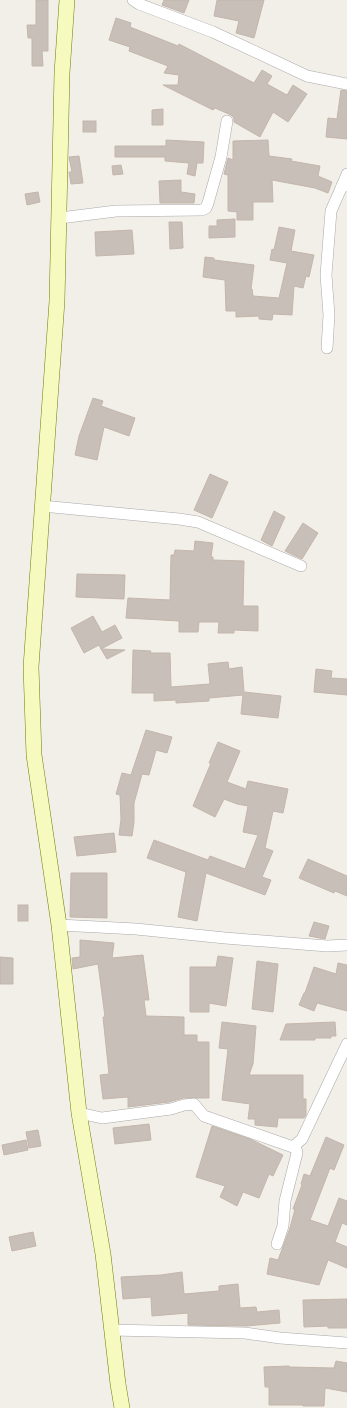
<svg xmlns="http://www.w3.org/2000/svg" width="347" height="1408" font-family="'PT Sans Narrow',sans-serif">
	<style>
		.building { fill: #c7bfb8; stroke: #c4b6ab }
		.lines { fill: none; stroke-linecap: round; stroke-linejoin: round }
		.street-casing { stroke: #a9a9a9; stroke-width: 12 }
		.secondary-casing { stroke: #707d05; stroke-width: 16 }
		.street { stroke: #fff; stroke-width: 11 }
		.secondary { stroke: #f7fabf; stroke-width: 15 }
	</style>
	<rect width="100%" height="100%" fill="#f2efe9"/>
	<g class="building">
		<path d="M36,0H48V51H42L43,66H32V38H28L27,25H36Z"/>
		<path d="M164,0H189L184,13L162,5Z"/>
		<path d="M217,0H264L254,38L236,33L239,21L214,16Z"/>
		<path d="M116,18L131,23L130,27L178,46L179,44L254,83L262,70L272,76L267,84L287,95L293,85L307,94L288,122L273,112L260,137L234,122V118L231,115L215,108L213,110L163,85H178L179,75L164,73L168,66L129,51L130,47L109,40Z"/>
		<path d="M341,90L347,91V139L326,137L328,118L337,119Z"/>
		<path d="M163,109V125H152V110Z"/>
		<rect x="83" y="121" width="13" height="11"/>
		<path d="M166,140L204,142L203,163H197L195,176L187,174L189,163L165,161V157H115V146H166Z"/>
		<path d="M268,140L269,156L292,159L291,161L320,166L318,176L332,182L328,193L315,188L272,180L273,202H253V220H237V212L228,211V175L224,174L228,158L233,160V141Z"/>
		<path d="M79,156L83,183L71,184L69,172H72L69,157Z"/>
		<path d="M121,165L123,174L113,175L112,166Z"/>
		<path d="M181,180V192L195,194L194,203H160L159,181Z"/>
		<path d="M38,192L40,202L27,205L25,194Z"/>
		<path d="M235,219V237L209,238V226H217V220Z"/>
		<path d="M169,222H182L183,248L170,249Z"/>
		<path d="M279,227L295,230L291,251L314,255L309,277L306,276L303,288L294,286L292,315L273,314L272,320L259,319V316L236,317V311H226L225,280L203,277L205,257L214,258V260L254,265L251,289H252L253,296L279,298L287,263L270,260L272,249L274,250Z"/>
		<path d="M132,230L134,254L96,256L95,232Z"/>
		<path d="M93,398L103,401L101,406L135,418L129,436L104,427L97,460L75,455L79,436Z"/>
		<path d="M210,474L228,482L212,518L194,510Z"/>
		<path d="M274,511L285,517L272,546L261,540Z"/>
		<path d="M303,523L318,533L302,559L285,551Z"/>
		<path d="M195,541L213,543L211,557H213V560L244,561L243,606H258V631L234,630V633H218L219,622H199L198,632H179V621L126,618L128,598L170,600L171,555H174L175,550L194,551Z"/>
		<path d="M77,574L125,575L124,599L76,597Z"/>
		<path d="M93,616L102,632L115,625L122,638L101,649L99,645L84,653L71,628Z"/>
		<path d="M101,649L125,650L107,659Z"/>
		<path d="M133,650L151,651L150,653H170L171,687L210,684L208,664L228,662L229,669L242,667L244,692L281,696L278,718L241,714L243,695L209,698V701L176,703V700L154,701V693H132Z"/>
		<path d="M316,669L332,671L331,678L347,679V695L314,692Z"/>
		<path d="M146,730L172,737L167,753L156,750L149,775L142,774L134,803V822L132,836L119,835L121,819L120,795L116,794L122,773L131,775Z"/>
		<path d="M218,742L240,751L227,782L246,789L248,781L288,789L283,813L273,811L265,848L273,851L262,877L271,880L265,895L206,873L197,921L178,917L186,872L147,858L154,840L208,860L210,856L245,869L258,835L243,832L248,806L237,804L224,799L215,817L193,806L211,763H209Z"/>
		<path d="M114,833L116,852L77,856L74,837Z"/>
		<path d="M308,859L347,876V896L335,891L334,893L299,878Z"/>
		<path d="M71,873H107V918L70,917Z"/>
		<rect x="18" y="905" width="10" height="16"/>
		<path d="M314,922L329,926L325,939L309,936Z"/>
		<path d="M80,940L114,943L112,958L143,955L149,1000H144L146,1016L184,1017V1035H197V1042H209V1098H183L169,1102L128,1107V1097L103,1099L100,1075L109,1074L103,1017H105L99,971L98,964L73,969L72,958L80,957Z"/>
		<path d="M218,956L233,958L226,1006L209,1003V1012H190V967H216Z"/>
		<path d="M0,957L13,958V984H0Z"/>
		<path d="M257,961L278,964L273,1012L252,1009Z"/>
		<path d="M338,963L347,965V1011L317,1003L314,1011L299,1005L304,993H305L314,967L336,974Z"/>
		<path d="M222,1022L256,1026L253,1064L249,1075H303V1099H306V1115L304,1118H278L277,1127L255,1125V1119H248L250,1104L222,1100L228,1049L219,1048Z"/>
		<path d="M335,1022L336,1036H331V1038H315V1040H280L286,1024Z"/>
		<path d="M149,1124L151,1140L115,1144L113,1128Z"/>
		<path d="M212,1126L250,1139L283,1155L273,1176L269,1174L259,1198L243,1192L237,1206L220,1197L225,1186L196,1177Z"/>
		<path d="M38,1130L41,1146L29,1148L26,1132Z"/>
		<path d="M326,1137L344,1145L334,1170L330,1168L310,1220L328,1226L339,1198L347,1201V1225L342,1223L335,1242L347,1247V1268L328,1260L319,1285L267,1274L270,1258L278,1260L290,1228L295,1209H293L302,1185L301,1184L304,1174L310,1176Z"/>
		<path d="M26,1140L28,1150L4,1155L2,1145Z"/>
		<path d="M33,1232L36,1246L12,1251L9,1237Z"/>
		<path d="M182,1272L184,1294L219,1291V1286L238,1284L240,1308L256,1307L257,1312L279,1310L280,1323L246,1326L188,1325V1313L152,1316L151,1297L123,1299L121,1277L161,1275Z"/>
		<path d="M347,1299V1328H328V1326L304,1327L303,1300Z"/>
		<path d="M336,1361L347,1363V1392L325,1388L324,1406H303V1405H269V1387H265L264,1367L289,1366V1367L334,1368Z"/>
	</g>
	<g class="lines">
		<defs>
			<g id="street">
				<path d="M133,0L139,4L213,32L307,76L347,84"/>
				<path d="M347,174L342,186H347"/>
				<path d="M60,218L116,211L202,210L206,208L208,203L221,157L227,121"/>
				<path d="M327,348L329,315L326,275L331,211L342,186"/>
				<path d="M42,506L179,519L198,522L301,566"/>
				<path d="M59,925L136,929L225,938L327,946L347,945"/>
				<path d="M79,1113L102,1118L171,1109L184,1105L194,1104L204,1116L293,1147L296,1149L297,1153L285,1201L283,1226L277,1244"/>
				<path d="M293,1147L302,1139L347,1044"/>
				<path d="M111,1330L245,1333L280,1338L347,1343"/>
			</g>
			<path id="secondary" d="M67,0L62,73L57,301L31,667L34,755L59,925L79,1113L103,1254L118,1384L122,1408"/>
		</defs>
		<use href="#street" class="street-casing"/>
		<use href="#secondary" class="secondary-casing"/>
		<use href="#street" class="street"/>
		<use href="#secondary" class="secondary"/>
	</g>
</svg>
